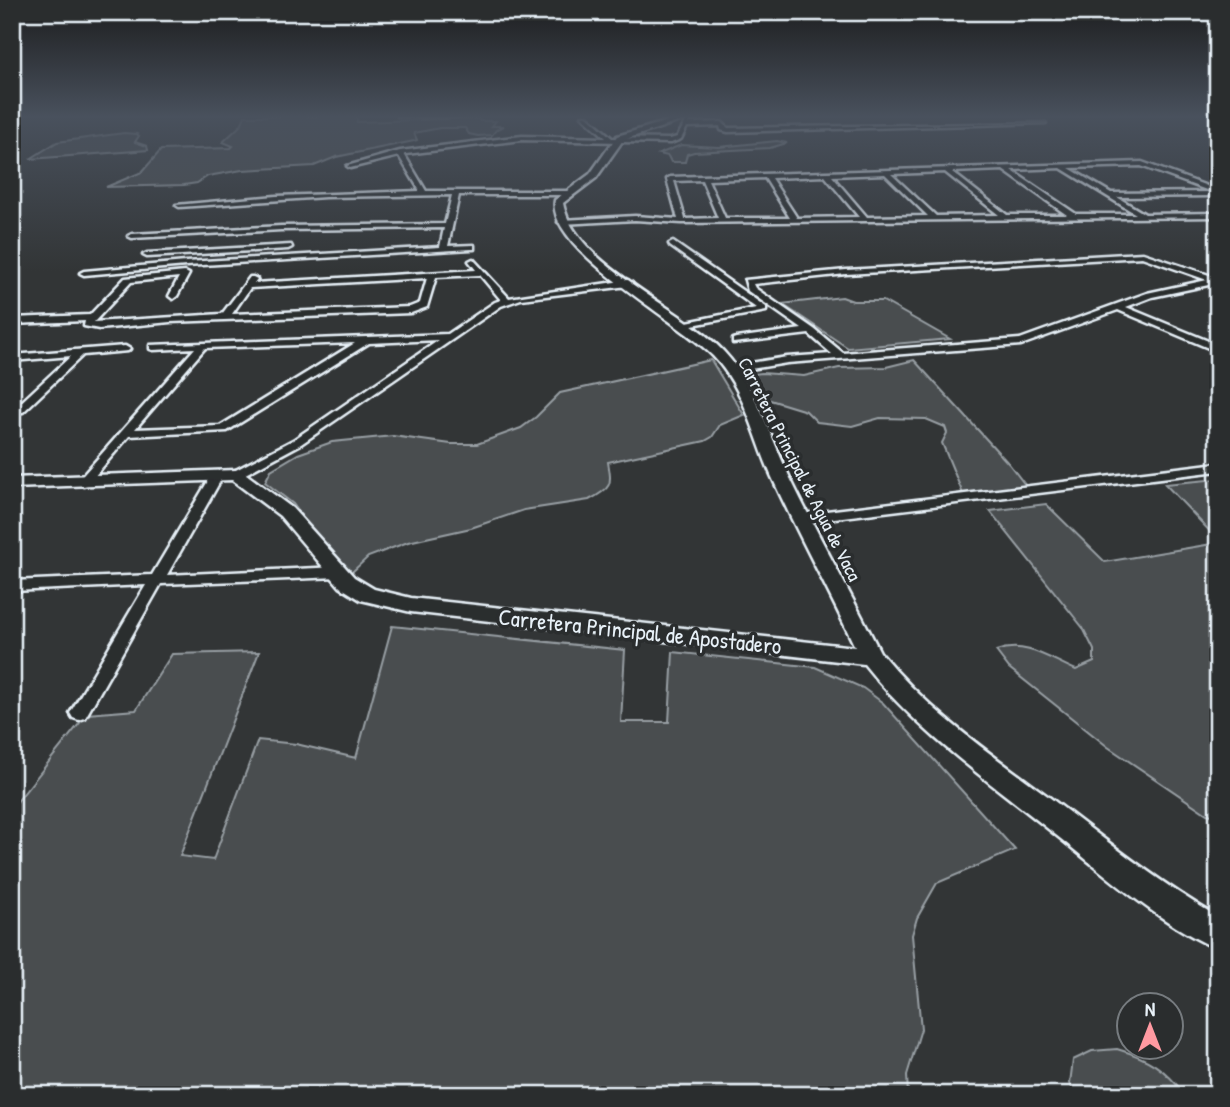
<svg xmlns="http://www.w3.org/2000/svg" width="1230" height="1107" font-family="'Patrick Hand',sans-serif">
	<style>
		.green { fill: #494d4f; stroke: #989fa4; stroke-width: 2 }
		.lines { fill: none; stroke-linecap: round; stroke-linejoin: round }
		.street-casing { stroke: #e8f1f8; stroke-width: 5 }
		.secondary-casing { stroke: #e8f1f8; stroke-width: 5 }
		.street { fill: #2a2d2e; fill-rule: evenodd }
		.secondary { fill: #2a2d2e; fill-rule: evenodd }
		.labels { text-anchor: middle; dominant-baseline: central; stroke-width: 7; stroke-linejoin: round; paint-order: stroke }
		.far-street-label { font-size: 19px; fill: #e8f1f8; stroke: #2a2d2e }
		.street-label { font-size: 23px; fill: #e8f1f8; stroke: #2a2d2e }
	</style>
	<rect width="100%" height="100%" fill="#323536"/>
	<filter id="ink" filterUnits="userSpaceOnUse"><feTurbulence type="fractalNoise" baseFrequency=".0143" numOctaves="2"/><feDisplacementMap in="SourceGraphic" scale="14" xChannelSelector="R" yChannelSelector="G"/><feConvolveMatrix kernelMatrix="1 2 1 2 8 2 1 2 1" color-interpolation-filters="sRGB"/></filter>
	<g filter="url(#ink)">
		<g class="green">
			<path d="M245,116H354L357,117V122L478,118L480,121H496L492,126H504L496,130L492,135L478,136L469,134L465,128H440L414,133L417,140L414,141L336,157L314,166L242,170L208,176L197,183L184,185L106,187L142,172L161,150L231,148L233,146L223,142L241,125Z"/>
			<path d="M124,133L137,134L139,136L135,142L147,146L148,150L30,159L57,142Z"/>
			<path d="M777,141L787,143L770,148L694,152L687,154L685,162H671L668,156L659,154L681,145L719,147Z"/>
			<path d="M842,297L853,301H883L950,339L848,348L782,304Z"/>
			<path d="M711,360L744,415L720,425L712,437L705,441L608,462C612,485 612,488 589,500L524,510L471,528L408,542L368,557L352,572H342L293,504L265,482L271,470L298,454L332,442L393,436L451,444H477L521,428L536,417L560,393Z"/>
			<path d="M914,360L1009,464L1029,490L963,494L942,443L947,433L945,427L926,419L880,418L852,426L817,422L806,411L767,399L745,375L762,373L804,376L839,368L886,367Z"/>
			<path d="M1218,479V540L1165,484Z"/>
			<path d="M1046,504L1105,562L1218,543V816L1207,814L1108,747L1009,668L996,651C1025,640 1050,659 1076,670L1094,662V650L1083,628L990,511Z"/>
			<path d="M392,626L625,650L621,722H669L673,652L815,667L863,688L883,703L1015,850L937,883L917,918L912,935L921,1029L907,1075L908,1095H12V808L87,714L136,710L172,654L259,652L180,856L213,860L258,740L296,744L356,758Z"/>
			<path d="M1117,1049C1148,1058 1166,1069 1185,1095H1075L1070,1083L1073,1060L1092,1051Z"/>
		</g>
		<g class="lines">
			<defs>
				<g id="street">
					<path d="M398,116H472L470,117Z"/>
					<path d="M582,116H587L612,138L670,139L677,137L688,118L690,119L688,123L722,122L728,128L1046,123L728,132L721,130L720,126L687,127L681,139L671,143L522,140L406,154H404L426,191H569L572,193L569,195H459L448,246L474,245V249H471L186,266L84,275L80,273L84,271L186,262L440,247L444,228L281,230L132,238L128,236L132,234L281,226L445,224L452,195L325,197L179,207L176,205L276,196L420,191L399,156L350,168L347,166L400,151L522,136L606,138Z"/>
					<path d="M1142,162L1218,190V194L1215,193L1212,196L1117,197L1145,214L1218,213V217L682,223L635,220L562,224L558,222L562,220L635,216L678,219L667,179L670,177ZM1141,166L1212,192L1111,193L1069,168ZM1061,168L1136,214H1076L1011,170ZM1003,170L1067,215H1007L952,172ZM945,172L999,215L936,216L891,174ZM885,174L928,216L867,217L832,176ZM825,176L859,217L797,218L771,178ZM765,178L790,218H725L708,180ZM702,180L718,218L685,219L674,181Z"/>
					<path d="M673,242L766,307V311L682,327V323L756,308L670,246L669,244Z"/>
					<path d="M291,245L292,247L288,249L147,257L143,255L147,253Z"/>
					<path d="M1143,253L1218,278V283L1152,297L1126,307L1218,345V352L1118,310L1021,345L787,363L732,372L727,369L732,366L787,357L832,354L809,334L733,343V339L736,338L802,329L748,291L745,280L846,270ZM1142,257L1207,280L1147,293L1020,339L843,353L814,329L755,288L753,284L846,274Z"/>
					<path d="M473,259L509,298L628,280L632,283L628,286L521,299L501,306L301,444L236,479L230,475L232,472L293,440L439,340L369,343L227,431L129,436L87,485L83,486L77,482L195,348L153,350L150,349V345L448,334L495,302L501,300L480,275L436,277L427,307L411,313L170,322L99,329L84,326L85,321L12,324V318L90,315L125,278L185,272L189,274L177,296L173,299L169,296L179,277L131,282L94,322L222,314L250,277H253L257,279L254,283L476,270L469,261ZM427,278L420,303L410,307L232,314L250,288ZM355,343L220,426L135,429L205,348Z"/>
					<path d="M125,346L130,349L128,351L83,355L23,412L12,413V407H16L71,356L12,361V355Z"/>
					<path d="M1218,463V471L802,522L795,518L802,514Z"/>
					<path d="M217,472L223,476L167,575L339,567L346,572L339,577L161,584L85,718L79,720L73,718L70,713L73,708L146,585L12,591V581L152,575L211,476Z"/>
				</g>
				<path id="secondary" d="M685,116H696L623,140L596,178L563,203C574,265 682,307 723,351C757,387 769,435 790,478C818,536 851,594 880,652C928,711 989,753 1049,797C1104,839 1158,882 1218,917V949C1161,925 1104,873 1056,835C989,781 918,733 864,664L411,612L361,600L340,587L280,516L232,480L12,488V478L236,470L242,471L292,508L354,577L374,589L411,598L855,647C828,589 797,533 771,475C754,435 744,388 713,356C681,322 546,249 555,200L590,174L617,136Z"/>
			</defs>
			<use href="#street" class="street-casing"/>
			<use href="#secondary" class="secondary-casing"/>
			<use href="#street" class="street"/>
			<use href="#secondary" class="secondary"/>
		</g>
	</g>
	<linearGradient id="sky" x2="0" y2="1"><stop stop-color="#1c1d1e"/><stop offset="0.43" stop-color="#49515d"/><stop offset="1" stop-color="#49515d" stop-opacity="0"/></linearGradient>
	<rect width="1230" height="271" fill="url(#sky)"/>
	<g class="labels">
		<g class="far-street-label">
			<text transform="translate(800 469) rotate(63)">Carretera Principal de Agua de Vaca</text>
		</g>
		<g class="street-label">
			<text transform="translate(640 631) rotate(6)">Carretera Principal de Apostadero</text>
		</g>
	</g>
	<rect width="1230" height="1107" fill="none" stroke="#2a2d2e" stroke-width="42"/>
	<rect x="21" y="21" width="1188" height="1065" fill="none" stroke="#e8f1f8" stroke-width="2.5" filter="url(#ink)"/>
	<g transform="translate(1150 1026)"><circle r="33" fill="#2a2d2e" stroke="#767b7f" stroke-width="2"/>
	<path d="M0-5L12 26L0 18L-12 26Z" fill="#ff9aa2"/>
	<text y="-10" font-size="19" font-weight="bold" text-anchor="middle" fill="#e8f1f8">N</text>
	</g>
</svg>
